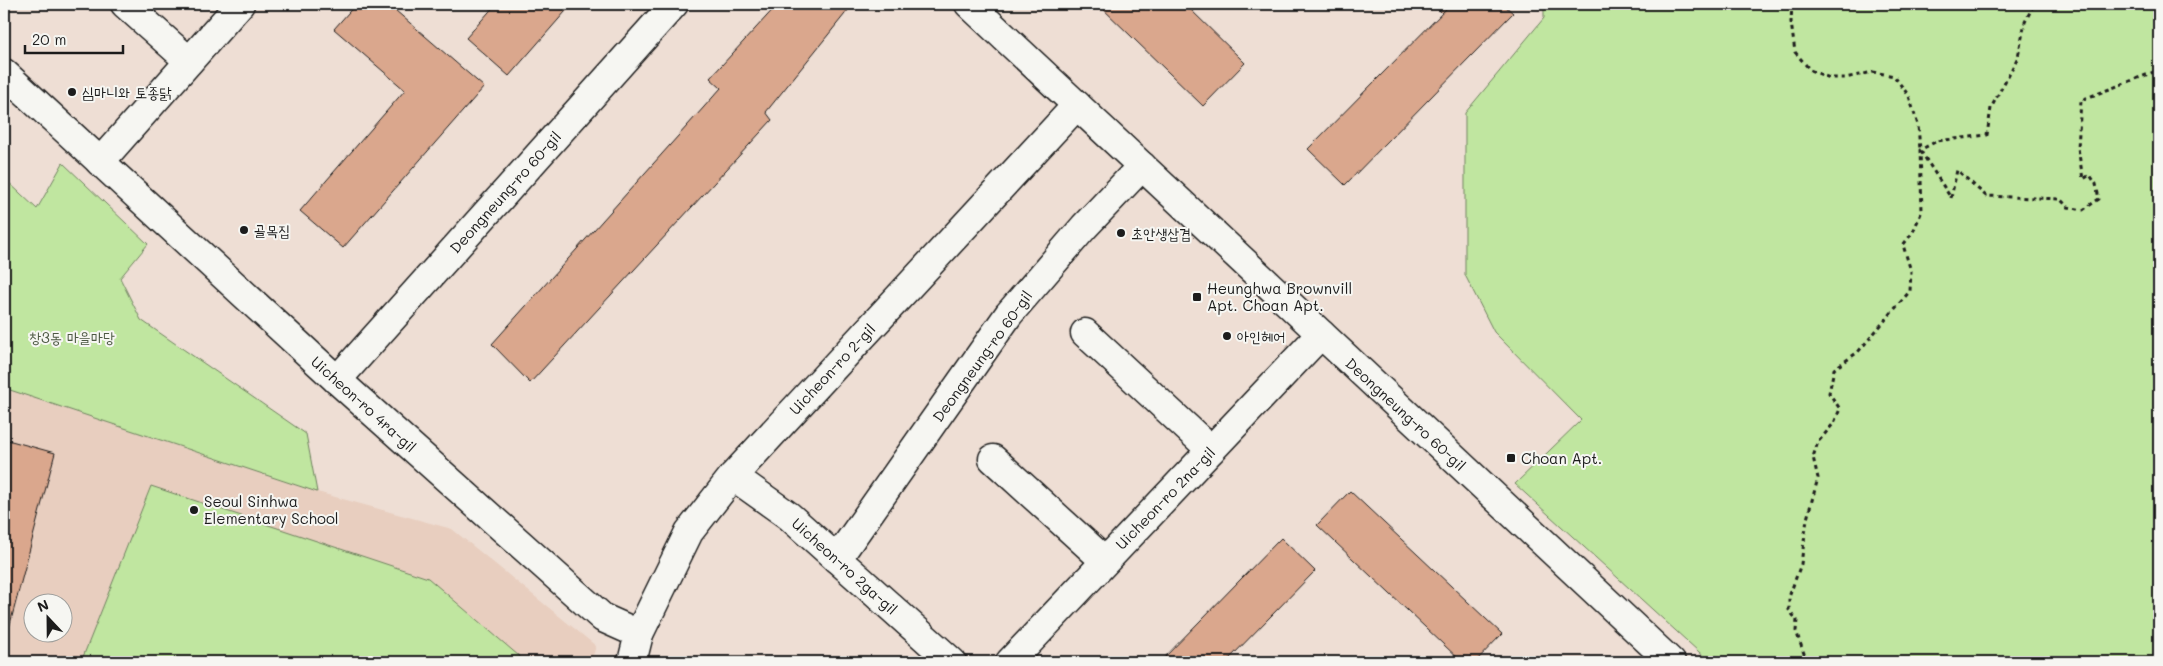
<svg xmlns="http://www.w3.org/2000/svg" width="2163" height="666" font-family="Mali,'Poor Story',sans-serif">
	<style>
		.built { fill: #e8cebf; fill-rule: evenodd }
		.green { fill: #c0e6a0; stroke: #6e815e }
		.building { fill: #daa78d; stroke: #1c1c1c }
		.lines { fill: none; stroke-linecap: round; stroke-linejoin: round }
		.street-casing { stroke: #1c1c1c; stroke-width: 31 }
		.path { stroke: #1c1c1c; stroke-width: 3; stroke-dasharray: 4 4; stroke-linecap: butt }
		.street { stroke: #f6f6f2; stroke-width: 28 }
		.poi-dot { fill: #1c1c1c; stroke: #f6f6f2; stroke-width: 2 }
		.labels { text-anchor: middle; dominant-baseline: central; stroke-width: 4; stroke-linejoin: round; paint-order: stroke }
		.poi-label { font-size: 15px; fill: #1c1c1c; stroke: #f6f6f2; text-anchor: start }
		.street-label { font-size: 15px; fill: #1c1c1c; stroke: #f6f6f2 }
		.park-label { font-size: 15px; fill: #4d5944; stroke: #f6f6f2 }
	</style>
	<rect width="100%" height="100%" fill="#eeded4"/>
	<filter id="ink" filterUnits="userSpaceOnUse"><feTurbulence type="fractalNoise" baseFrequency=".02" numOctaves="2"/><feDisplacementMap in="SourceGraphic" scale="10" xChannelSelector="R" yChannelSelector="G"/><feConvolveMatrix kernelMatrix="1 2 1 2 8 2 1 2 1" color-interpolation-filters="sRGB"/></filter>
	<g filter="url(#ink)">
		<path class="built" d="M4,388L317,492L452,529L596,646L591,662H4ZM32,604H62V634H32Z"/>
		<g class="green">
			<path d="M1544,4H2159V662H1710L1515,484L1581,420L1494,332L1465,275V113L1544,18Z"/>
			<path d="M63,163L148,244L120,278L141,320L306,434L317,492L4,388V178L37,209Z"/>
			<path d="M151,486L428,578L526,662H81Z"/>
		</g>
		<g class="building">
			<path d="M356,4H388L484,87L343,248L300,211L405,90L334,29Z"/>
			<path d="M496,4H572L509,76L466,38Z"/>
			<path d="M778,4H853L766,112L772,120L530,383L492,344L721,88L710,78Z"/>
			<path d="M1098,4H1185L1245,63L1203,106Z"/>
			<path d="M1433,4H1451L1442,13Z"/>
			<path d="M1451,4H1503L1513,13L1345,185L1308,149Z"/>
			<path d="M4,439L55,453L4,647Z"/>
			<path d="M1350,491L1502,634L1475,662H1462L1317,525Z"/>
			<path d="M1281,538L1315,571L1226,662H1160Z"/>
		</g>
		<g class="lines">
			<defs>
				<g id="street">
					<path d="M125,4L189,61"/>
					<path d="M969,4L1671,662"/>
					<path d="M4,73L337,380L603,618L639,634"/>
					<path d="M100,162L240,4"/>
					<path d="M1085,333L1211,450"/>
					<path d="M337,380L674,4"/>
					<path d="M993,459L1105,561"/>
					<path d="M733,476L789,516L952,662"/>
					<path d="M837,559L1009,314L1084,227L1142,166"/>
					<path d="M632,662L639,634L689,532L733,476L1077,105"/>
					<path d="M1010,662L1321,334"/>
				</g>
			</defs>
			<use href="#street" class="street-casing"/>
			<g class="path">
				<path d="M1792,4L1791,22L1795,52L1810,70L1830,78H1845L1873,72L1894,76L1909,96L1918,125L1920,150L1951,198"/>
				<path d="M1951,198L1957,170L1986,196L2060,199L2068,207L2083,210L2099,199L2096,184L2090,175L2083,179L2078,148L2081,100L2159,70"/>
				<path d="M1807,662L1796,631L1797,620L1789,610V597L1801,564L1807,519L1818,478L1813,457L1818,442L1834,423L1840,409L1829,393L1834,369L1858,352L1910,291L1911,271L1903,245L1913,232L1922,211L1920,150L1937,141L1987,135L1991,108L2018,57L2025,22L2034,4"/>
			</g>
			<use href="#street" class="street"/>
		</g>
	</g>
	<g class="poi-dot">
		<circle cx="72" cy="92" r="5"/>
		<circle cx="244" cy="230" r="5"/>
		<circle cx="1121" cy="233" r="5"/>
		<rect x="1192" y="292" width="10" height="10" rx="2.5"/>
		<circle cx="1227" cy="336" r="5"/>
		<rect x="1506" y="453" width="10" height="10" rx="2.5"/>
		<circle cx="194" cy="510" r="5"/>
	</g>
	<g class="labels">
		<g class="poi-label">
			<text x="82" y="92">심마니와 토종닭</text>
			<text x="254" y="230">골목집</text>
			<text x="1131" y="233">초안생삽겹</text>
			<text x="1207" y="288">Heunghwa Brownvill<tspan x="1207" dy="17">Apt. Choan Apt.</tspan></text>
			<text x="1237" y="336">아인헤어</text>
			<text x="1521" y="458">Choan Apt.</text>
			<text x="204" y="501">Seoul Sinhwa<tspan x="204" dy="17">Elementary School</tspan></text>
		</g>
		<g class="street-label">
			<text transform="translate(505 192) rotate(-48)">Deongneung-ro 60-gil</text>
			<text transform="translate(982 356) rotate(-54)">Deongneung-ro 60-gil</text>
			<text transform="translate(832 369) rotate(-47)">Uicheon-ro 2-gil</text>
			<text transform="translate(364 404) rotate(42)">Uicheon-ro 4ra-gil</text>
			<text transform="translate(1406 414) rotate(43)">Deongneung-ro 60-gil</text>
			<text transform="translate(1165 498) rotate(-46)">Uicheon-ro 2na-gil</text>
			<text transform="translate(845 566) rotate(42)">Uicheon-ro 2ga-gil</text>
		</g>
		<g class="park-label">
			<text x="72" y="337">창3동 마을마당</text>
		</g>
	</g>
	<rect width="2163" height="666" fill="none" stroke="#f6f6f2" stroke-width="20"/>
	<rect x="10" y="10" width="2143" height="646" fill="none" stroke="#1c1c1c" stroke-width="2" filter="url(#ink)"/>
	<g transform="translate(48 618) rotate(338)"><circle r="24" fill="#f6f6f2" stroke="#9f9f9c"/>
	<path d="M0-4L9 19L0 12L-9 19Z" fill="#1c1c1c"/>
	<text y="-8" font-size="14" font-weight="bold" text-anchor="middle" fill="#1c1c1c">N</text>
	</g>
	<path d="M25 45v8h98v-8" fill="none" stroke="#1c1c1c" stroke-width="2.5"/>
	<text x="32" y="45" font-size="15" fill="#1c1c1c" stroke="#f6f6f2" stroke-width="4" paint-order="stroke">20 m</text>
</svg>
